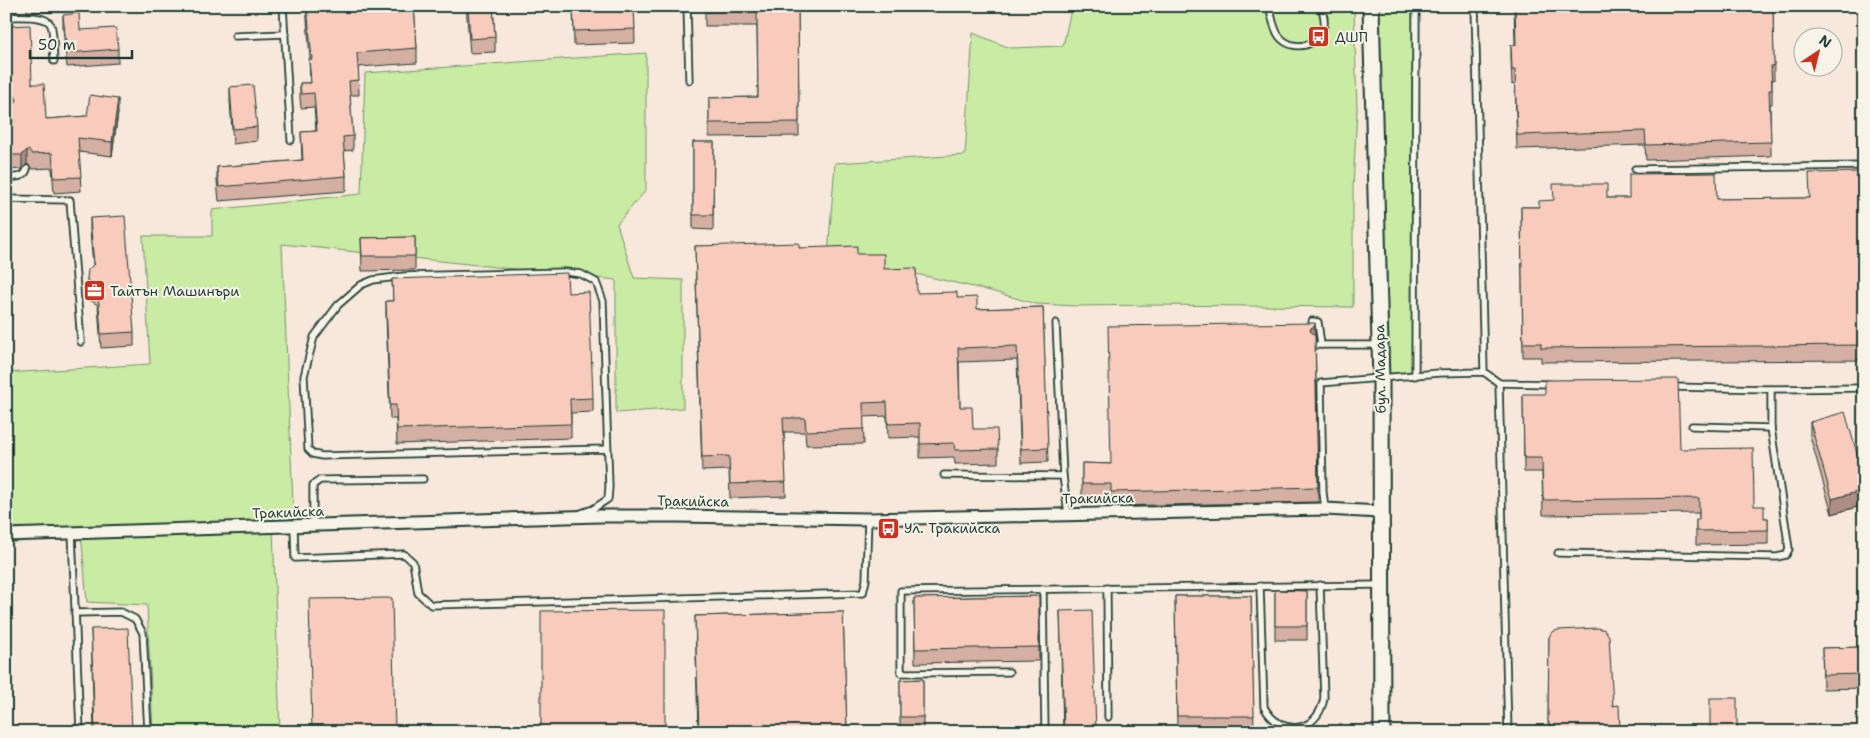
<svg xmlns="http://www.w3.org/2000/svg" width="1870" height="738" font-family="'Shantell Sans',sans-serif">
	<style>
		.built { fill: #f8e7db; fill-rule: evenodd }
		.green { fill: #c9eba4; stroke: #74946c }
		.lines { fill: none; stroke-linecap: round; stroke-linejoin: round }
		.service-casing { stroke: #1f3d34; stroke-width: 9 }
		.minor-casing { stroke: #1f3d34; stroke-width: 15 }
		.secondary-casing { stroke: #1f3d34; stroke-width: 19 }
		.service { stroke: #f7f3e8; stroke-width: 5.5 }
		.minor { stroke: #f7f3e8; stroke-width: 11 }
		.secondary { stroke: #f7f3e8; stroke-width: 15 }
		.wall { fill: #d6afa3; stroke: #1f3d34 }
		.shaded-wall { fill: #ae8e84; stroke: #1f3d34 }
		.building { fill: #f9cbbd; stroke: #1f3d34 }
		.labels { text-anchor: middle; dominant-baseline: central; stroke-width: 4; stroke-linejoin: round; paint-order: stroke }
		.poi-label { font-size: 14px; fill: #1f3d34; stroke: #f7f3e8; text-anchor: start }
		.street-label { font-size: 14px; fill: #1f3d34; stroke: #f7f3e8 }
	</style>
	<rect width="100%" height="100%" fill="#f7f3e8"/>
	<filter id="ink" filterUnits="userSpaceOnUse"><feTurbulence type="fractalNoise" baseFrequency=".02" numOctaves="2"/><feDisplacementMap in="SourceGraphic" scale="10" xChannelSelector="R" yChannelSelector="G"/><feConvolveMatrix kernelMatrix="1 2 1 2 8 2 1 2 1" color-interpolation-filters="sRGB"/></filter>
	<g filter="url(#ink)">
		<path class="built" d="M6,6H1864V732H6ZM1802,38H1832V68H1802Z"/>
		<g class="green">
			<path d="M1070,6H1354L1357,110L1353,188V307L1155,305L1078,306L1036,304L991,291L828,254L835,163L965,155L973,33L1010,48L1063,46L1070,14Z"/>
			<path d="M1371,6H1416L1415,376L1381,378Z"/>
			<path d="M646,53V190L617,224L634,278L683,280V408L616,413V280L282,244L294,527L273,528L280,732H153L147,605L87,602L81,532L6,535V373L150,364L143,236H212V210L361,194L365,73Z"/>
		</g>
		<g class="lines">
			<defs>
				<g id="service">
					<path d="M283,6L291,140"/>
					<path d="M687,6L689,80"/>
					<path d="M1269,6C1272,16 1273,28 1279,36C1292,53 1320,47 1324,25C1325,19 1323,12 1321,6"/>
					<path d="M1475,6L1484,372"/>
					<path d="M6,17C17,17 46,14 51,25C54,33 53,52 54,61"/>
					<path d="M235,36L285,34"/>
					<path d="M6,113L12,114"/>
					<path d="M1635,169L1864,166"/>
					<path d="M6,178C15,177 25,178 27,169"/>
					<path d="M6,199L70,200L81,342"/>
					<path d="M1312,321L1318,322L1321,345"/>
					<path d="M1056,323L1063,476"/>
					<path d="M1315,345H1380"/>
					<path d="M1415,376L1416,6"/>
					<path d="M1499,383L1508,732"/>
					<path d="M1672,387L1771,389L1864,388"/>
					<path d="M1692,426L1771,428"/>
					<path d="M944,475L1063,476L1068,514"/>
					<path d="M1325,509L1323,492L1321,383L1439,373L1484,372L1499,383L1550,384"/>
					<path d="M581,513L593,509L608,499L609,487L603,301L596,282L581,274L566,272L404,276L373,280L361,285L338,305L314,337L304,376L308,449L313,454L322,456L608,449"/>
					<path d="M313,526V485L320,480L423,479"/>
					<path d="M294,527L295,558L404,554L413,562L418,593L431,605L863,593L866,580L868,519"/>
					<path d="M72,533L80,732"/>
					<path d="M1558,553L1777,557L1786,555L1789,549L1771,428V389"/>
					<path d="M1260,586L1264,707C1281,738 1318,733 1324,698L1320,585"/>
					<path d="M1107,588L1108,717"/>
					<path d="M1043,589L1045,732"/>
					<path d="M75,613L121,612L135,619L143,633L148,732"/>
					<path d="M1009,672L901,673V591L1380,585"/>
				</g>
				<path id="minor" d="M6,535L599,516H676L868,519L1325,509L1380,512"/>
				<path id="secondary" d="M1371,6L1381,381L1382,732"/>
			</defs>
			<use href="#service" class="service-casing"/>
			<use href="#minor" class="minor-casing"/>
			<use href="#secondary" class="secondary-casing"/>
			<use href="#service" class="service"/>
			<use href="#minor" class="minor"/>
			<use href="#secondary" class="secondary"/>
		</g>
		<g class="wall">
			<rect x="27" y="6" width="40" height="6"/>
			<path d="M306,6H414L417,48V63L358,67L359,95H350L353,136V150L344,151L346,176V191L219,201L217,181V167L302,160L301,132L316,131L314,107L301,108L300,98V83H310L309,59H310Z"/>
			<path d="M466,6H493L495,37V52L470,53Z"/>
			<path d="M573,6H634L635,43L574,45Z"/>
			<path d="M705,6H798L799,136L709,137V98L758,97L757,26H705Z"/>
			<path d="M1514,6H1773L1774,80H1772V104H1770L1771,156L1646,160L1645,145L1517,149L1515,84L1512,85L1511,59V45H1515Z"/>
			<path d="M63,15L80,30L118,49V63L67,67L63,29Z"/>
			<path d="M6,26L32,84L46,119L87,116L118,113L112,156L79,152L81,191L54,193L52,168L32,169L30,166L27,164L22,169L6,170V123H12L10,86H6Z"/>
			<path d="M230,87L257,127V141L233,144L230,101Z"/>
			<path d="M693,142H714L713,230L693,229Z"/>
			<path d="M1864,172V360L1541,362V357H1523L1521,207H1539L1607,198L1717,199L1809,198Z"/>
			<path d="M90,218L134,332V346L101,348L98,305L91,301L87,293V279L93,265L90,232Z"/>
			<path d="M415,237V270L362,271L361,238Z"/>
			<path d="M695,246L799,248L857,254L884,269L917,293L957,298L977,309L1043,307L1048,462L1021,463L1017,360L959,362L960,407L973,429L998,449V463L955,464L954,457L920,458V437L888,438L887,416L863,417L864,444L806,445L805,432H784L786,496L730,498L729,470L702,471Z"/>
			<path d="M392,279L593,398V412L571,413V438L397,444L396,419H390L386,316V301H393Z"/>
			<path d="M1315,323L1318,502L1111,506V498H1082V463L1111,464Z"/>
			<path d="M1523,394L1680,449L1754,506L1764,518H1768V544L1696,545V520H1699V513L1543,515L1542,472H1524Z"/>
			<path d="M1810,422L1864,478V505L1832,514L1810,436Z"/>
			<path d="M1275,590L1307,591V640H1275Z"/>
			<path d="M1039,596V661L915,663L914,598Z"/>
			<path d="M1175,596H1251L1254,730H1177Z"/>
			<path d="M1060,611L1096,732H1063Z"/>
			<path d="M843,612L847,732H698L695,616Z"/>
			<path d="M91,629L132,732H94Z"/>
			<path d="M1549,637L1613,706L1620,732H1548Z"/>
			<path d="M1864,647V688L1823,689L1822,648Z"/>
			<path d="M923,679V731L900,732V680Z"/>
		</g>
		<g class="shaded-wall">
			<path d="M118,99V113L112,156V142Z"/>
			<path d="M27,150V164L22,169V155Z"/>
			<path d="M1315,326V340L1310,331L1311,328Z"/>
			<path d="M1864,490V505L1832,514V499Z"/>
		</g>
		<g class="building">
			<path d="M307,6H414L417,48L357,53L359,80L349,81L353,136L343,137L346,176L219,187L217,167L303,160L301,132L317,131L314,93L301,94L300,83H311L309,59H312Z"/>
			<path d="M468,6H493L495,37L470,39Z"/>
			<path d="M573,6H634L635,29L574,31Z"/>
			<path d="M705,6H798L799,122L709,123V98L758,97L757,12H705Z"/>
			<path d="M1515,6H1773L1774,65L1771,66L1772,90H1769L1771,142L1646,145L1645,131L1517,135L1515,70H1512L1511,45H1516Z"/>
			<path d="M79,13L80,30L116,28L118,49L67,53L63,15Z"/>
			<path d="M30,25L32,84H44L46,119L87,116L90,95L118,99L112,142L78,138L81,177L54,178L52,153L32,154L30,151L27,150L22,155H6V123H13L12,104L15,103L17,100L15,96L11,95L10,71L6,72V26Z"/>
			<path d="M253,85L257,127L233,129L230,87Z"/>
			<path d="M693,142H714L713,215H693Z"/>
			<path d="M1864,172V345L1541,348V343H1523L1521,207H1539V201L1554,200L1553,184H1607V198H1629V174L1716,173L1717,199L1810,198L1809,173Z"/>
			<path d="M125,216L134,332L101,334L98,291L91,286L87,279L88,270L94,264L90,218Z"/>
			<path d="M415,237V256H362L361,238Z"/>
			<path d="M799,243V248L857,246V254H884V269L916,268L917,293L957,292V298L977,297V309L1043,307L1048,448L1021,449L1017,346L958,348L960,407H972L973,429H997L998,449L955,450L954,443L920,444V423L888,424L887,402L863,403L864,429L806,431L805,418H783L786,482L730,484L729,456L702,457L695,246Z"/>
			<path d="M567,273L568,293L589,292L593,398L570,399L571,424L397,429L396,405H390L386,301H393L392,279Z"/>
			<path d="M1315,323V326L1311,328L1310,331L1315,335L1318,487L1111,492V484H1082V463L1111,464L1108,326Z"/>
			<path d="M1678,379L1680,449L1753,448L1754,506H1764V518H1768V530L1696,531V520H1699V498L1543,500L1542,458H1524L1523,394H1545V380Z"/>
			<path d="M1845,412L1864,478V490L1832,499L1810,422Z"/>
			<path d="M1275,590L1307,591V626H1275Z"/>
			<path d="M1039,596V647L915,649L914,598Z"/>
			<path d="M1175,596H1251L1254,716H1177Z"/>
			<path d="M392,598L395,732H312L309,599Z"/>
			<path d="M665,610V732H541V611Z"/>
			<path d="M1092,610L1096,732H1064L1060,611Z"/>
			<path d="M843,612L847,730L770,732H699L695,616Z"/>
			<path d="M128,628L132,732H95L91,629Z"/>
			<path d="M1598,628L1605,630L1609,636L1613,706L1619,705L1620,732H1561L1560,728L1551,726L1548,721L1549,637L1552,632L1558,630Z"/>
			<path d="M1864,647V674L1823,675L1822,648Z"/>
			<path d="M923,679V717H900V680Z"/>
			<rect x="1710" y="698" width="27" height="34"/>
		</g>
	</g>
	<defs>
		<symbol id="bus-square" viewBox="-11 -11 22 22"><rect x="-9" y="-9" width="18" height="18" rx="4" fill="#c8321e" stroke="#f7f3e8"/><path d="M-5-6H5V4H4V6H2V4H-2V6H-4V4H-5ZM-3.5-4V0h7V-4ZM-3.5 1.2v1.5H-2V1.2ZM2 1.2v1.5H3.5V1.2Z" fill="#fff"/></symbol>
		<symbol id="office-square" viewBox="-11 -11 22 22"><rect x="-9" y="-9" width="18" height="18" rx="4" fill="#c8321e" stroke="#f7f3e8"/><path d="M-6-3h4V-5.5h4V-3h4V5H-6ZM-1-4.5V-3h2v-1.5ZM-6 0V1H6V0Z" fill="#fff"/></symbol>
	</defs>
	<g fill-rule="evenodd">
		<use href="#bus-square" x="1306" y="24" width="25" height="25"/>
		<use href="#office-square" x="82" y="278" width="25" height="25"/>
		<use href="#bus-square" x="876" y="516" width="25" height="25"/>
	</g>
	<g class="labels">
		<g class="poi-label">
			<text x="1335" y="37">ДШП</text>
			<text x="110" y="291">Тайтън Машинъри</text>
			<text x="904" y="528">Ул. Тракийска</text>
		</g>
		<g class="street-label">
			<text transform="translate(1380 369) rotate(-91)">бул. Мадара</text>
			<text transform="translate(1098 498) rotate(-1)">Тракийска</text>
			<text transform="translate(693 501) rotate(1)">Тракийска</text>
			<text transform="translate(288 512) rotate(-2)">Тракийска</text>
		</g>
	</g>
	<rect width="1870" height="738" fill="none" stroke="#f7f3e8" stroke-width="25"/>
	<rect x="12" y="12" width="1845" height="713" fill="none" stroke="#1f3d34" stroke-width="2" filter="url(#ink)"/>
	<g transform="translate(1818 52) rotate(35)"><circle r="24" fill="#f7f3e8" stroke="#a1aaa0"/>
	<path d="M0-4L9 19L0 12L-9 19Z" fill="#c8321e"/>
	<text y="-8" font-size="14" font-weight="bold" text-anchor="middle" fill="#1f3d34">N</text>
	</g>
	<path d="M30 50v8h102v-8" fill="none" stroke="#1f3d34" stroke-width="2.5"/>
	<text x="38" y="50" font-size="15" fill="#1f3d34" stroke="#f7f3e8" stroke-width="4" paint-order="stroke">50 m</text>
</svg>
